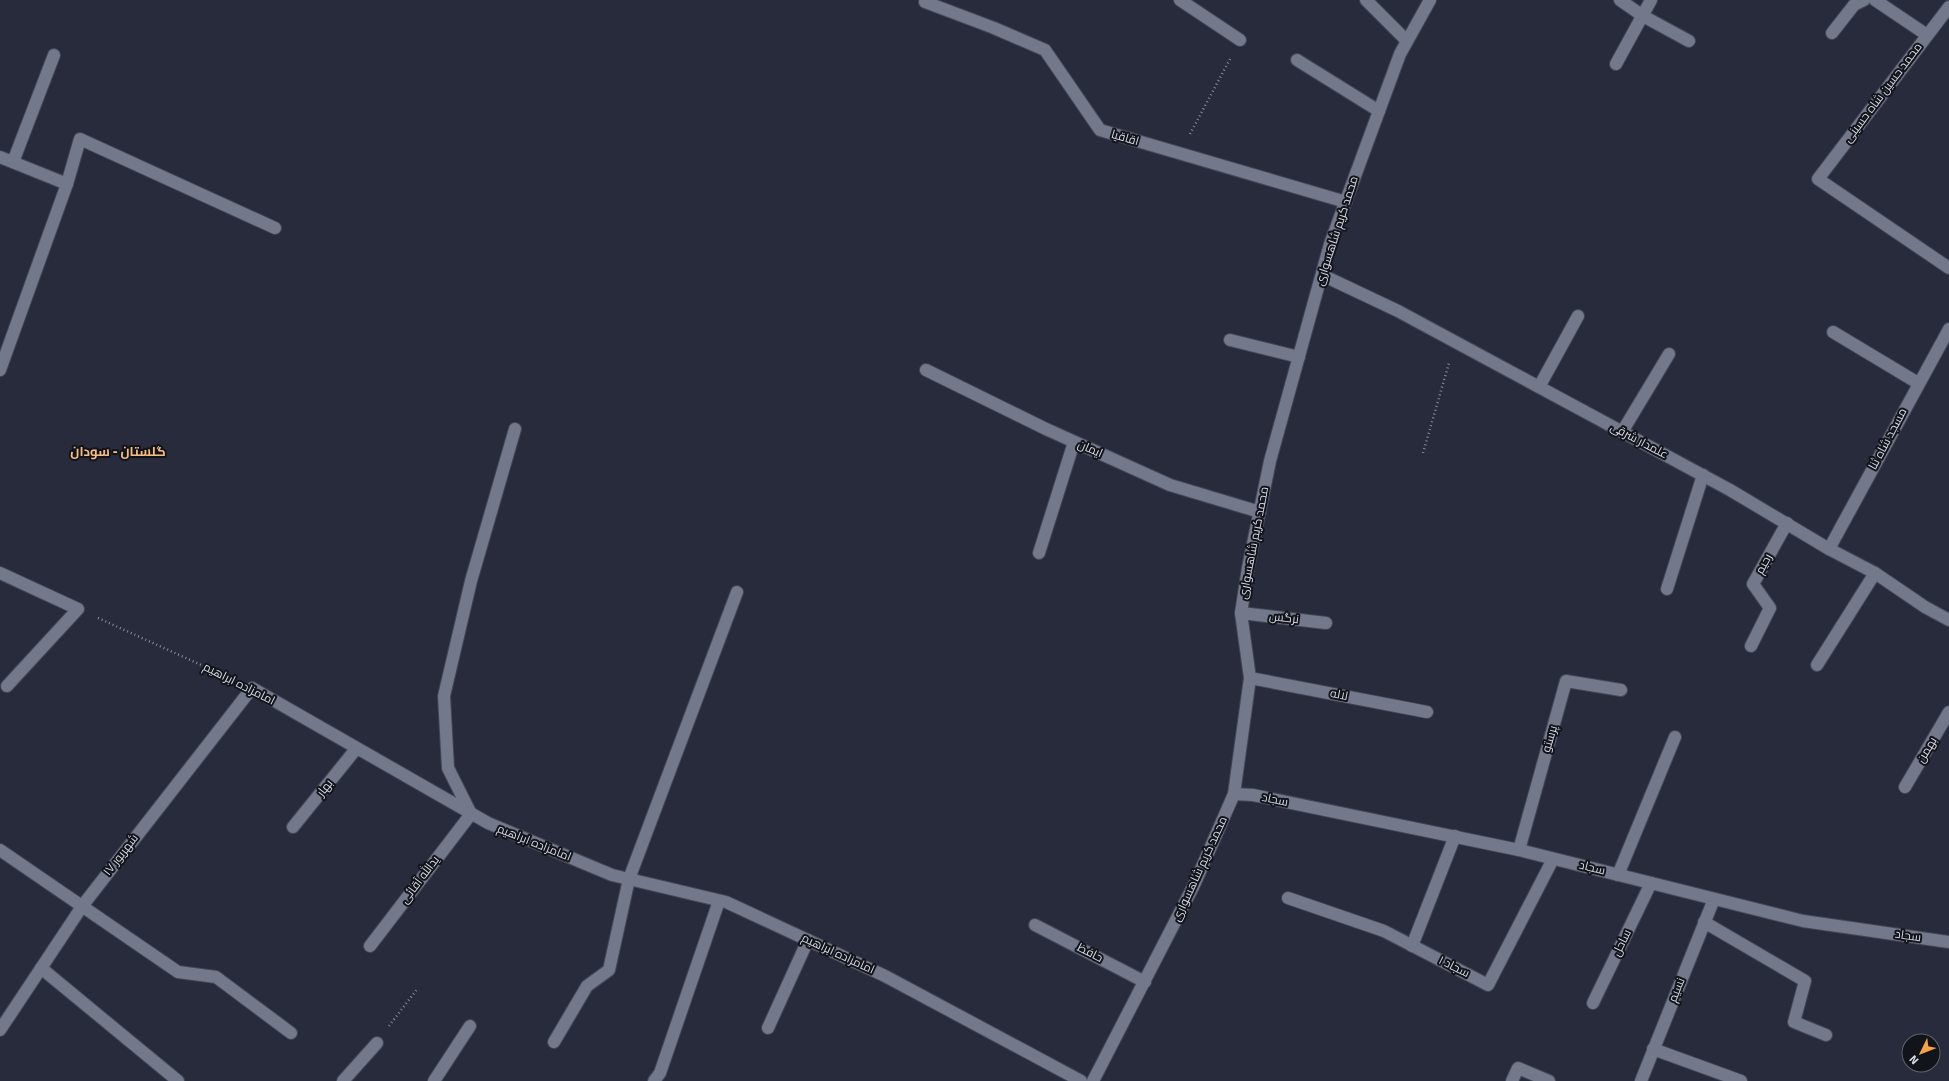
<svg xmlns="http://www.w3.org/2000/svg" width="1949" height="1081" font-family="Signika,Cairo,sans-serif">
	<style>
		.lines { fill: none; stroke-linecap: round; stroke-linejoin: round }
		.minor-casing { stroke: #444755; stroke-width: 14 }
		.path { stroke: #878b98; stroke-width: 2.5; stroke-dasharray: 1 3; stroke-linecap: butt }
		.minor { stroke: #73788b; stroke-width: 12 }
		.labels { text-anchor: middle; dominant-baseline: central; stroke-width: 4; stroke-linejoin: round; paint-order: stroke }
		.street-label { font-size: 12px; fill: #d7dae5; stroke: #12141b }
		.neighbourhood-label { font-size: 13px; font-weight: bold; fill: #f7bd83; stroke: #12141b }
	</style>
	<rect width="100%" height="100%" fill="#272b3b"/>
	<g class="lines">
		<defs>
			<g id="minor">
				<path d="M1180,0L1240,40"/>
				<path d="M1366,0L1407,41"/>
				<path d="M1620,0L1643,16L1689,41"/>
				<path d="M1875,0L1927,35"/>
				<path d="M925,2L994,28L1045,50L1100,130L1346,202"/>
				<path d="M1949,7L1818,179L1949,268"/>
				<path d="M1832,33L1854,5L1864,0"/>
				<path d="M1297,60L1379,111"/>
				<path d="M1616,64L1651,0"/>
				<path d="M0,157L67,184L0,370"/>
				<path d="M13,162L54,55"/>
				<path d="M67,184L80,139L275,228"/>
				<path d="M1322,275L1398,311L1730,490L1829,549L1875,573L1925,607L1949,620"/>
				<path d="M1833,332L1918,383"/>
				<path d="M1230,340L1299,357"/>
				<path d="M926,370L1046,429L1170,485L1260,512"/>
				<path d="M1539,387L1578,316"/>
				<path d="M1622,432L1669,354"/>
				<path d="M1829,549L1949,329"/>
				<path d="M1039,553L1074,442"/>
				<path d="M0,573L78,609L7,686"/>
				<path d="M1667,589L1703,475"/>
				<path d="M1241,613L1326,623"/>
				<path d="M1751,646L1770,608L1753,584L1787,523"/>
				<path d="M1817,665L1875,573"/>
				<path d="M1250,678L1427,712"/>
				<path d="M1905,787L1949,712"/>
				<path d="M1234,794L1253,795L1519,850L1803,921L1949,942"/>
				<path d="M293,827L356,749"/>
				<path d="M0,850L178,972L216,977L291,1033"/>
				<path d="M1519,850L1566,681L1621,690"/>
				<path d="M1618,875L1675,737"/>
				<path d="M1288,898L1384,931L1488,985L1553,859"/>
				<path d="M1704,922L1805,981L1794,1022L1826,1035"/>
				<path d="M1035,925L1145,982"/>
				<path d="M370,946L471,814L448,768L444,696L471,581L515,429"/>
				<path d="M1412,946L1455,836"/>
				<path d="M41,968L178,1081"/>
				<path d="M1593,1003L1651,883"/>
				<path d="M768,1028L808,940"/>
				<path d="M0,1030L83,905L252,688L488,823L612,875L726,902L885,976L1081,1081"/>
				<path d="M554,1042L587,986L609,970L629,879L737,592"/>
				<path d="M1653,1049L1741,1081"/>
				<path d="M343,1081L377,1043"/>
				<path d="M434,1081L470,1026"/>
				<path d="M654,1081L660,1073L719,901"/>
				<path d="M1093,1081L1194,885L1234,794L1250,678L1241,613L1248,568L1270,461L1330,244L1400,54L1430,0"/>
				<path d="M1512,1081L1518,1068L1549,1081"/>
				<path d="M1641,1081L1714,899"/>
			</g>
		</defs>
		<use href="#minor" class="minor-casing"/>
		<g class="path">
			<path d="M1190,134L1230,59"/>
			<path d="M1423,453L1449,363"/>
			<path d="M98,618L232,679"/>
			<path d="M389,1026L418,988"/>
		</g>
		<use href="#minor" class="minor"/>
	</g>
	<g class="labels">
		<g class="street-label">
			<text transform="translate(1883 93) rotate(-53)">محمد حسین شاه حسینی</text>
			<text transform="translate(1125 138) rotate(16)">اقاقیا</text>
			<text transform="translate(1337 231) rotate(-72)">محمد کریم شاهسواری</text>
			<text transform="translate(1888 439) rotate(-62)">مسجد شاه ثنا</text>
			<text transform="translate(1639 441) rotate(28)">علمدار شرقی</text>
			<text transform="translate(1090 449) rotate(24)">ایمان</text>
			<text transform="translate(1254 543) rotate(-79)">محمد کریم شاهسواری</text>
			<text transform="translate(1764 564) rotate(-61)">رحیم</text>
			<text transform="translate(1284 618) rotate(7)">نرگس</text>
			<text transform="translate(239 684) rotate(27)">امامزاده ابراهیم</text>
			<text transform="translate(1339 695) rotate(11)">لاله</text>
			<text transform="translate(1550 739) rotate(-74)">پرستو</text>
			<text transform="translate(1927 750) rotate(-59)">بهمن</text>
			<text transform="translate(325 788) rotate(-52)">بهار</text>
			<text transform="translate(1275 800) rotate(12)">سجاد</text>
			<text transform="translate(534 843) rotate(22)">امامزاده ابراهیم</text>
			<text transform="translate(121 855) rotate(-52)">۱۷ شهریور</text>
			<text transform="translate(1592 868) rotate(14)">سجاد</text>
			<text transform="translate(1200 869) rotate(-65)">محمد کریم شاهسواری</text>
			<text transform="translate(420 880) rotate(-53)">یدالله آقائی</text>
			<text transform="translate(1908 936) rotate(8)">سجاد</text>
			<text transform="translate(1622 943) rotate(-64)">ساحل</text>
			<text transform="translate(1090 953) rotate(27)">حافظ</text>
			<text transform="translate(838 954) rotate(25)">امامزاده ابراهیم</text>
			<text transform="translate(1454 967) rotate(27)">سجاد ۱</text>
			<text transform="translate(1677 990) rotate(-68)">نسیم</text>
		</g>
		<g class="neighbourhood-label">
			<text x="118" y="452">گلستان - سودان</text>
		</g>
	</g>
	<g transform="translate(1921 1053) rotate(227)"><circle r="19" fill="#12141b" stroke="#61636c"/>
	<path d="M0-3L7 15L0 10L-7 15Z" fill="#f5a346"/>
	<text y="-6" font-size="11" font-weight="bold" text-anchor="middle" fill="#d7dae5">N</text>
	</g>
</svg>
